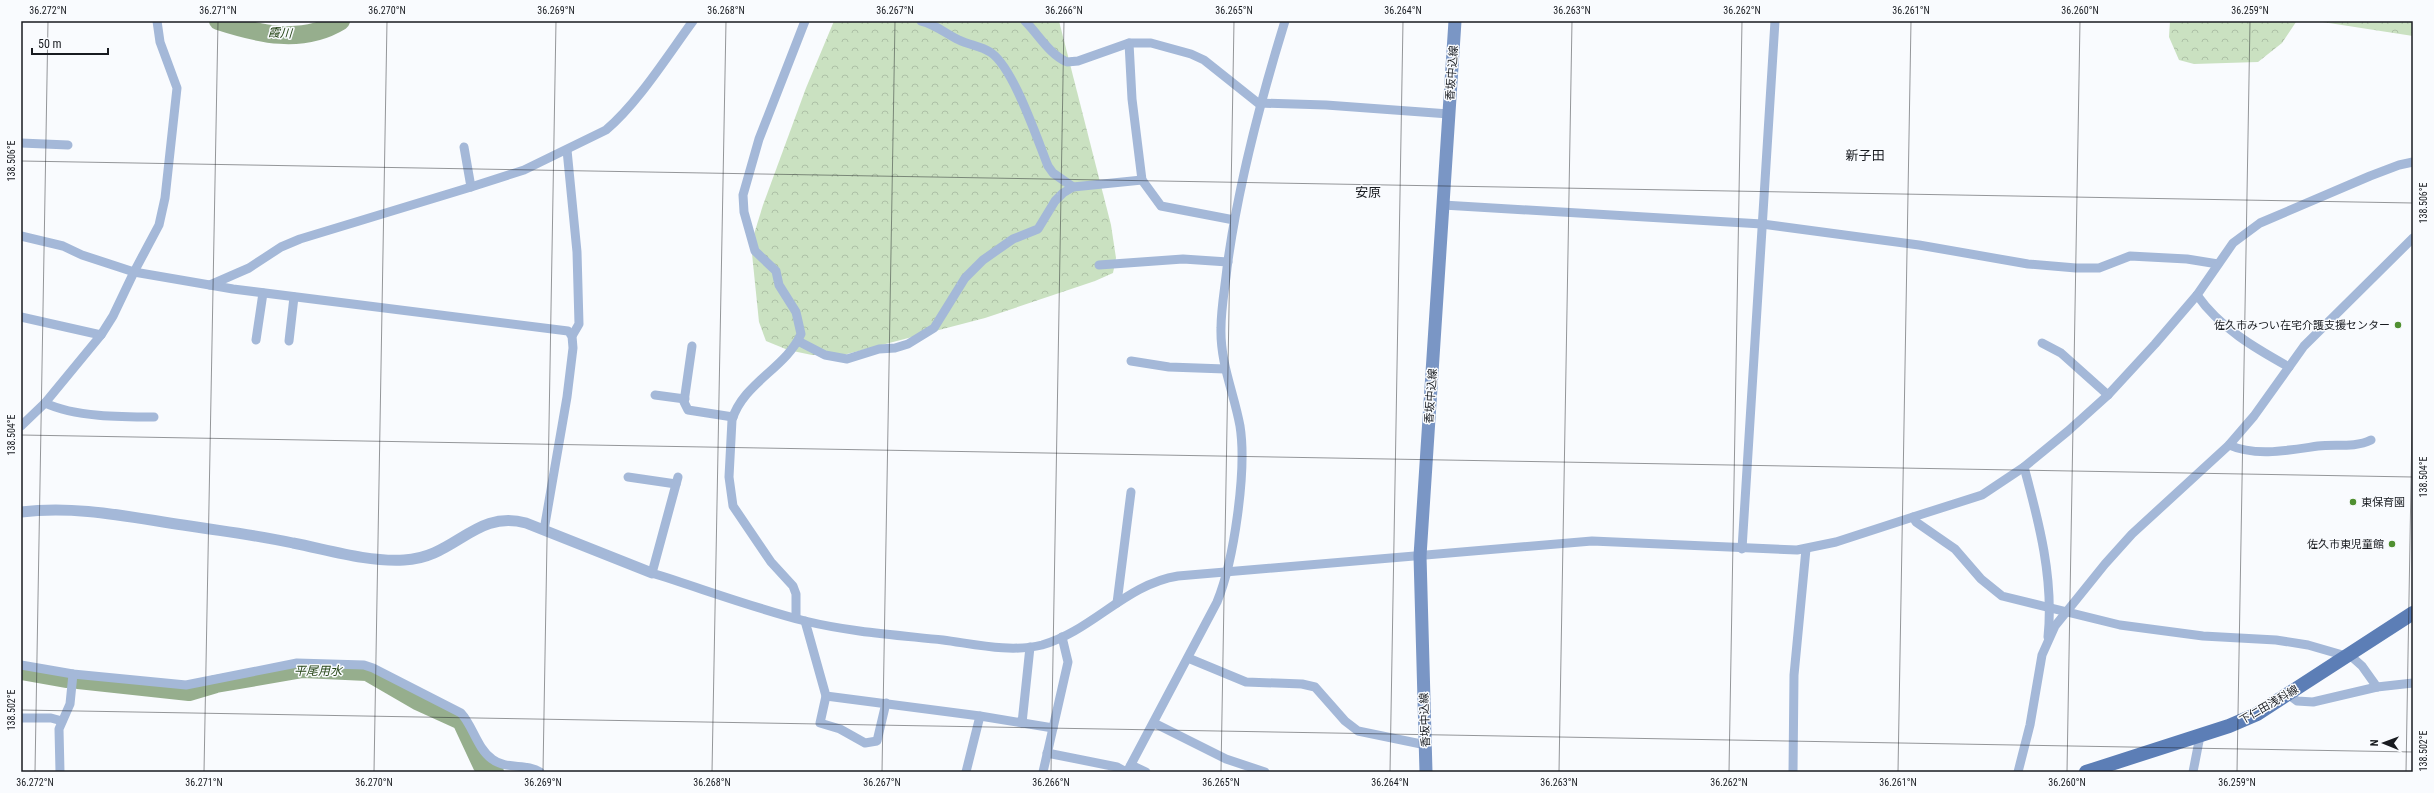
<svg xmlns="http://www.w3.org/2000/svg" width="2434" height="793" font-family="'Roboto Condensed','Noto Sans JP',sans-serif">
	<style>
		.forest { fill: url(#forest-crowns) }
		.lines { fill: none; stroke-linecap: round; stroke-linejoin: round }
		.river { stroke: #96ae8d; stroke-width: 18 }
		.minor { stroke: #a4b8d8; stroke-width: 9 }
		.tertiary { stroke: #a4b8d8; stroke-width: 11 }
		.secondary { stroke: #7a96c5; stroke-width: 13 }
		.primary { stroke: #5c7eb6; stroke-width: 14 }
		.ticks { fill: none; stroke: #181b20; stroke-width: 1; stroke-opacity: 0.45 }
		.poi-dot { fill: #509031; stroke: #f9fbfe; stroke-width: 1.5 }
		.labels { text-anchor: middle; dominant-baseline: central; stroke-width: 3; stroke-linejoin: round; paint-order: stroke }
		.street-label { font-size: 11px; fill: #181b20; stroke: #f9fbfe }
		.poi-label { font-size: 11px; fill: #181b20; stroke: #f9fbfe; text-anchor: end }
		.water-label { font-size: 12px; font-style: italic; fill: #264617; stroke: #f9fbfe }
		.quarter-label { font-size: 13px; fill: #181b20; stroke: #f9fbfe }
		.neatline { fill: none; stroke: #181b20; stroke-width: 1.5 }
		.ticks-label { font-size: 10px; text-anchor: middle; fill: #181b20 }
	</style>
	<defs>
		<pattern id="forest-crowns" width="20" height="18" patternUnits="userSpaceOnUse"><rect width="20" height="18" fill="#cae1c1"/><path d="M2 6a3 3 0 1 1 6 0M12 15a3 3 0 1 1 6 0" fill="none" stroke="#adc0a6"/></pattern>
	</defs>
	<rect width="100%" height="100%" fill="#f9fbfe"/>
	<g class="forest">
		<path d="M834,21H1059L1111,225L1116,258L1113,273L1095,281L985,318L847,354L812,355L788,350L766,341L759,322L751,244L763,205L806,88Z"/>
		<path d="M2170,21H2303L2296,22L2282,43L2258,62L2194,64L2179,60L2169,37Z"/>
		<path d="M2316,21H2413V36Z"/>
	</g>
	<g class="lines">
		<g class="river">
			<path d="M218,21C258,34 302,45 341,21"/>
			<path d="M21,671L66,679"/>
			<path d="M78,680L189,692L216,684L303,669L367,672L417,701L461,721L482,766L495,772"/>
		</g>
		<g class="minor">
			<path d="M921,21C935,24 946,34 959,40C969,45 981,46 990,52C1013,66 1037,139 1048,166L1053,173L1073,187"/>
			<path d="M1025,21C1039,35 1049,54 1067,62L1078,61L1129,43H1151L1191,54L1204,60L1258,103L1326,105L1449,114"/>
			<path d="M1129,43L1132,99L1142,180L1161,206L1234,220"/>
			<path d="M21,143L68,145"/>
			<path d="M471,187L524,170L606,130C638,103 668,55 693,21"/>
			<path d="M1443,205L1762,224L1919,245L2028,264L2076,268H2099L2130,256L2187,259L2218,264"/>
			<path d="M21,236L63,246L82,255L134,272L233,289L568,331L572,336"/>
			<path d="M1099,265L1183,259L1228,262"/>
			<path d="M210,285L249,268L281,247L300,239L471,187L464,147"/>
			<path d="M2197,295C2220,328 2255,348 2289,367"/>
			<path d="M21,317L101,335"/>
			<path d="M256,340L263,293"/>
			<path d="M289,341L294,297"/>
			<path d="M798,341L825,355L847,359L879,349L895,348L908,344L934,328L965,278L983,260L1013,239L1038,229L1055,201L1063,193L1073,187L1142,180"/>
			<path d="M2042,343L2061,353L2108,395"/>
			<path d="M692,346L684,402L688,410L733,417"/>
			<path d="M1131,361L1169,367L1225,369"/>
			<path d="M655,395L685,399"/>
			<path d="M45,403C75,417 121,417 154,417"/>
			<path d="M21,426L45,403L101,335L113,316L134,272L159,225L165,198L177,88L160,42L157,21"/>
			<path d="M2229,445C2256,457 2290,450 2318,446C2335,444 2355,448 2371,440"/>
			<path d="M2024,467C2039,522 2054,579 2048,637"/>
			<path d="M628,477L676,484"/>
			<path d="M678,477L652,573C703,589 754,608 805,621C850,632 897,635 943,640C974,644 1010,653 1042,645C1092,631 1126,584 1178,576L1592,541L1797,550L1836,542L1913,517L1982,495L2024,467L2068,431L2108,395L2155,344L2197,295L2233,243L2260,223L2370,176L2399,165L2413,162"/>
			<path d="M1913,517L1916,522L1955,549L1981,579L2002,596L2120,625L2203,636L2276,640L2308,645L2353,658L2362,666L2377,687"/>
			<path d="M544,530L567,397L573,348L572,336L579,324L577,252L567,150"/>
			<path d="M1742,549L1775,21"/>
			<path d="M1117,603L1131,492"/>
			<path d="M796,618V594L793,586L771,562L733,506L729,477L732,420C743,383 786,368 801,334L796,312L779,285L776,271L755,251L744,212L743,195L759,139L805,21"/>
			<path d="M805,621L826,696L980,716L1053,728L1043,772"/>
			<path d="M1188,658L1246,682L1302,684L1315,687L1345,721L1358,731L1426,745"/>
			<path d="M21,665L73,674L186,685L297,663L364,665L373,668L461,713C473,726 477,748 492,759C506,770 527,763 540,772"/>
			<path d="M2288,694L2297,701L2313,702L2377,687L2413,683"/>
			<path d="M826,696L820,723L840,729L865,743L877,741L886,703"/>
			<path d="M21,718H51L62,721"/>
			<path d="M1022,723L1030,647"/>
			<path d="M1154,723L1226,759L1265,772"/>
			<path d="M1053,728L1068,662L1062,637"/>
			<path d="M1047,753L1117,767L1126,772"/>
			<path d="M1131,765L1146,772"/>
			<path d="M60,772L59,729L70,704L73,674"/>
			<path d="M966,772L980,716"/>
			<path d="M1127,772L1217,602C1234,561 1247,470 1240,426C1234,393 1220,363 1221,328C1221,308 1225,288 1227,268C1238,184 1260,102 1285,21"/>
			<path d="M1793,772L1794,675L1806,549"/>
			<path d="M2018,772L2030,725L2042,655L2055,626L2105,564L2132,534L2229,445L2254,416L2304,346L2413,238"/>
			<path d="M2193,772L2200,736"/>
		</g>
		<path class="tertiary" d="M21,512C76,505 129,517 183,525C220,531 257,535 293,543C329,550 367,562 404,560C455,558 475,509 526,523L652,573"/>
		<path class="secondary" d="M1426,772L1420,556L1455,21"/>
		<path class="primary" d="M2086,772L2229,726L2257,714L2413,613"/>
	</g>
	<path class="ticks" d="M21,161L2413,203M21,435L2413,477M21,710L2413,752M35,772L48,21M204,772L218,21M374,772L387,21M543,772L556,21M712,772L726,21M882,772L895,21M1051,772L1064,21M1221,772L1234,21M1390,772L1403,21M1559,772L1572,21M1729,772L1742,21M1898,772L1911,21M2067,772L2080,21M2237,772L2250,21M2406,772L2413,368"/>
	<g class="poi-dot">
		<circle cx="2398" cy="325" r="4"/>
		<circle cx="2353" cy="502" r="4"/>
		<circle cx="2392" cy="544" r="4"/>
	</g>
	<g class="labels">
		<g class="street-label">
			<text transform="translate(1452 73) rotate(-86)">香坂中込線</text>
			<text transform="translate(1431 396) rotate(-86)">香坂中込線</text>
			<text transform="translate(2269 705) rotate(-30)">下仁田浅科線</text>
			<text transform="translate(1425 720) rotate(-92)">香坂中込線</text>
		</g>
		<g class="poi-label">
			<text x="2390" y="325">佐久市みつい在宅介護支援センター</text>
			<text x="2361" y="502" text-anchor="start">東保育園</text>
			<text x="2384" y="544">佐久市東児童館</text>
		</g>
		<g class="water-label">
			<text transform="translate(280 33) rotate(3)">霞川</text>
			<text x="318" y="671">平尾用水</text>
		</g>
		<g class="quarter-label">
			<text x="1865" y="155">新子田</text>
			<text x="1368" y="192">安原</text>
		</g>
	</g>
	<rect width="2434" height="793" fill="none" stroke="#f9fbfe" stroke-width="44"/>
	<g transform="translate(2384 743) rotate(271)" stroke="#f9fbfe" stroke-width="3" paint-order="stroke">
	<path d="M0-3L7 15L0 10L-7 15Z" fill="#181b20"/>
	<text y="-6" font-size="11" font-weight="bold" text-anchor="middle" fill="#181b20">N</text>
	</g>
	<path d="M32 48v6h76v-6" fill="none" stroke="#181b20" stroke-width="2"/>
	<text x="38" y="48" font-size="12" fill="#181b20" stroke="#f9fbfe" stroke-width="3" paint-order="stroke">50 m</text>
	<rect x="22" y="22" width="2390" height="749" class="neatline"/>
	<g class="ticks-label">
		<text x="48" y="14">36.272°N</text>
		<text x="218" y="14">36.271°N</text>
		<text x="387" y="14">36.270°N</text>
		<text x="556" y="14">36.269°N</text>
		<text x="726" y="14">36.268°N</text>
		<text x="895" y="14">36.267°N</text>
		<text x="1064" y="14">36.266°N</text>
		<text x="1234" y="14">36.265°N</text>
		<text x="1403" y="14">36.264°N</text>
		<text x="1572" y="14">36.263°N</text>
		<text x="1742" y="14">36.262°N</text>
		<text x="1911" y="14">36.261°N</text>
		<text x="2080" y="14">36.260°N</text>
		<text x="2250" y="14">36.259°N</text>
		<text transform="translate(11 161) rotate(-90)" y="4">138.506°E</text>
		<text transform="translate(2423 203) rotate(-90)" y="4">138.506°E</text>
		<text transform="translate(11 435) rotate(-90)" y="4">138.504°E</text>
		<text transform="translate(2423 477) rotate(-90)" y="4">138.504°E</text>
		<text transform="translate(11 710) rotate(-90)" y="4">138.502°E</text>
		<text transform="translate(2423 751) rotate(-90)" y="4">138.502°E</text>
		<text x="35" y="786">36.272°N</text>
		<text x="204" y="786">36.271°N</text>
		<text x="374" y="786">36.270°N</text>
		<text x="543" y="786">36.269°N</text>
		<text x="712" y="786">36.268°N</text>
		<text x="882" y="786">36.267°N</text>
		<text x="1051" y="786">36.266°N</text>
		<text x="1221" y="786">36.265°N</text>
		<text x="1390" y="786">36.264°N</text>
		<text x="1559" y="786">36.263°N</text>
		<text x="1729" y="786">36.262°N</text>
		<text x="1898" y="786">36.261°N</text>
		<text x="2067" y="786">36.260°N</text>
		<text x="2237" y="786">36.259°N</text>
	</g>
</svg>
